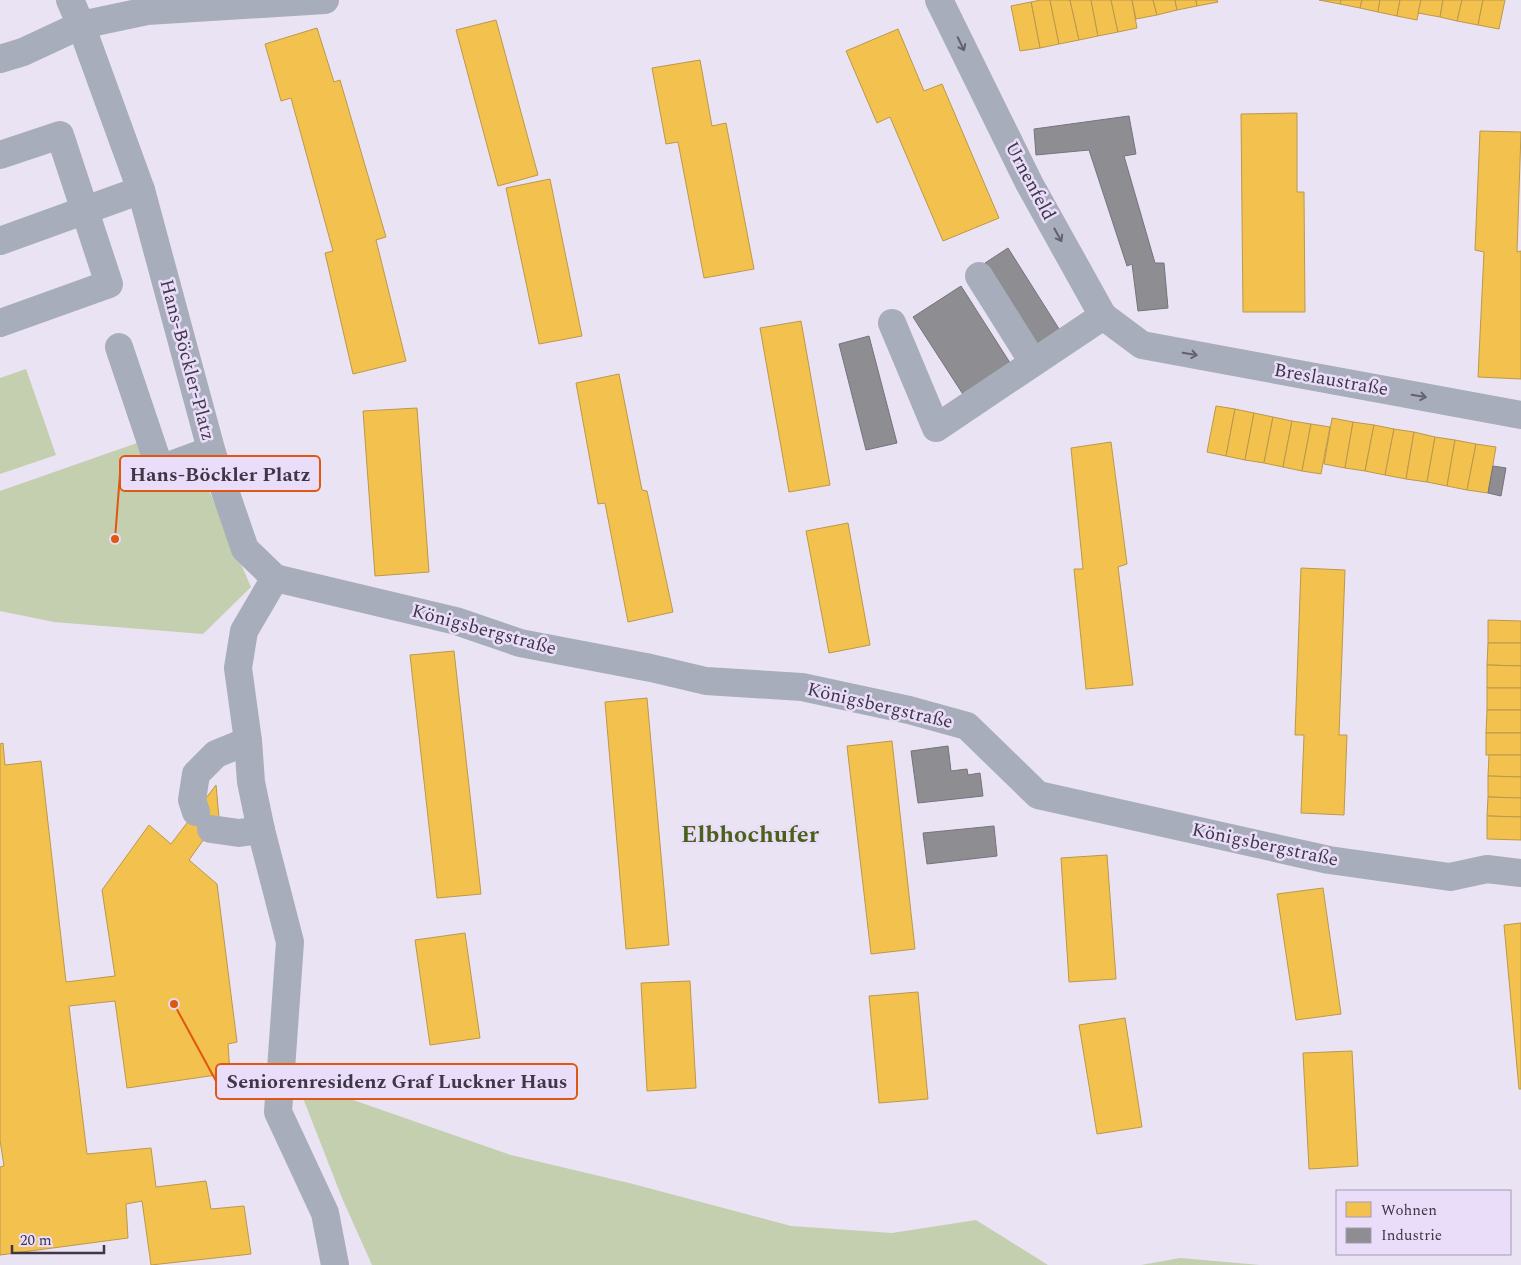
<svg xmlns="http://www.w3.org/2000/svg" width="1521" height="1265" font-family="Spectral,serif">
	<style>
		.green { fill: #c3cfae }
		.homes { fill: #f2c14e; stroke: #bc984c }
		.industry { fill: #8d8d92; stroke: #76737c }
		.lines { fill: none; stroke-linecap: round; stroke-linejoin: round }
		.minor { stroke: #a7adba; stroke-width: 28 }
		.oneway { stroke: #636070 }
		.labels { text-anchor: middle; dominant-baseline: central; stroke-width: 5; stroke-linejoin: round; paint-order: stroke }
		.street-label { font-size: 19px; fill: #3f3748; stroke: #e9ddf9 }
		.district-label { font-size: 24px; font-weight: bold; fill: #4a611a; stroke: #e9ddf9 }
		.leader { fill: none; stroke: #e0570f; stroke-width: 2 }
		.callout-dot { fill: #e0570f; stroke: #e9ddf9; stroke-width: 2 }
		.callout { fill: #e9ddf9; stroke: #e0570f; stroke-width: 2 }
		.callout-label { font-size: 20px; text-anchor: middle; font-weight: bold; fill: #3f3748 }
	</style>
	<rect width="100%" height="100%" fill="#eae3f3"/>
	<g class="green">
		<path d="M26,369L56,455L0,474V378Z"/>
		<path d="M137,443L153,482L197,463L251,587L203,634L54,622L0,611V491Z"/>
		<path d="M296,1080L511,1155L633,1184L791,1226L892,1233L976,1220L1048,1265H372L342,1198Z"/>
		<path d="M1180,1258L1260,1265H1141Z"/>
	</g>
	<g class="homes">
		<path d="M1041,0H1050L1059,44L1040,48L1031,2Z"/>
		<path d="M1050,0H1070L1079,40L1059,44Z"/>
		<path d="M1070,0H1091L1098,36L1079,40Z"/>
		<path d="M1091,0H1111L1118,32L1098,36Z"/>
		<path d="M1111,0H1132L1137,28L1118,32Z"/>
		<path d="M1132,0H1153L1157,15L1136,19Z"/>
		<path d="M1153,0H1175L1177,10L1157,15Z"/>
		<path d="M1175,0H1196L1197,6L1177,10Z"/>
		<path d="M1196,0H1217L1218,2L1197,6Z"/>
		<path d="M1319,0H1341L1340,4Z"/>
		<path d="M1341,0H1362L1360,8L1340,4Z"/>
		<path d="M1362,0H1380L1378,12L1360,8Z"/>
		<path d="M1380,0H1400L1397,16L1378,12Z"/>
		<path d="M1400,0H1421L1417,20L1397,16Z"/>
		<path d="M1421,0H1443L1440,17L1418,13Z"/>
		<path d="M1443,0H1462L1457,21L1440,17Z"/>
		<path d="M1462,0H1483L1478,25L1457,21Z"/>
		<path d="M1483,0H1505L1499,29L1478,25Z"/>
		<path d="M1031,2L1040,48L1020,51L1011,6Z"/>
		<path d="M496,20L538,175L498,186L456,30Z"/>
		<path d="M317,28L334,82L340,80L386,237L376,240L406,361L353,374L325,253L333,251L291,98L281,101L265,44Z"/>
		<path d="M898,29L924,91L942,84L999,218L943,241L890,117L877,123L846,51Z"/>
		<path d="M700,60L712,126L726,123L754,269L704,278L678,142L666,144L652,68Z"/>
		<path d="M1297,113V192H1304L1305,312H1243L1241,114Z"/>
		<path d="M1480,131L1521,132L1517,252L1521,251V379L1478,377L1484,252L1475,250Z"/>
		<path d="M550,179L582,336L539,344L506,188Z"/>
		<path d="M801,321L830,485L789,492L760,328Z"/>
		<path d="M619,374L642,490L647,491L673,612L628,622L605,503L598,504L576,383Z"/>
		<path d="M1216,406L1235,409L1226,456L1207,452Z"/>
		<path d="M417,408L429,572L375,576L363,411Z"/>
		<path d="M1235,409L1254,413L1245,460L1226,456Z"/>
		<path d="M1254,413L1273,417L1264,463L1245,460Z"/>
		<path d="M1273,417L1292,421L1283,467L1264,463Z"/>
		<path d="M1332,418L1353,422L1345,468L1324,464Z"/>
		<path d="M1292,421L1311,424L1302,471L1283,467Z"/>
		<path d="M1353,422L1374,425L1365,471L1345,468Z"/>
		<path d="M1311,424L1330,427L1321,474L1302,471Z"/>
		<path d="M1374,425L1394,429L1385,475L1365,471Z"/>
		<path d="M1394,429L1414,432L1406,479L1385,475Z"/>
		<path d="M1414,432L1435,437L1427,482L1406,479Z"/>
		<path d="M1435,437L1455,440L1447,486L1427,482Z"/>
		<path d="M1455,440L1476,444L1467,490L1447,486Z"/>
		<path d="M1111,442L1127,564L1118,567L1133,685L1086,689L1074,569H1083L1071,448Z"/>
		<path d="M1476,444L1496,447L1488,493L1467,490Z"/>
		<path d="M848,523L870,645L829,653L806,531Z"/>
		<path d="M1301,568L1345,570L1339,735H1347L1344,815L1301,813L1304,735H1295Z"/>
		<path d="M1488,620L1521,621V643H1488Z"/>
		<path d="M1488,643H1521V666L1487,665Z"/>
		<path d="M454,651L481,894L437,898L410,655Z"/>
		<path d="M1487,665L1521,666V688H1487Z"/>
		<rect x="1487" y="688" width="34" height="22"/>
		<path d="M647,698L669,945L626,949L605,702Z"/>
		<path d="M1487,710H1521V733H1486Z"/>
		<rect x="1486" y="733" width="35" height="22"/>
		<path d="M892,741L915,949L871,954L847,746Z"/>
		<path d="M3,743L5,765L41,761L66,982L115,976L102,890L149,825L171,844L216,785L219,818L189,860L217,884L237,1042L228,1044L230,1073L127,1088L115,1001L69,1006L87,1154L151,1148L156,1187L206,1181L211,1209L244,1206L251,1254L151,1265L142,1201L126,1204L128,1238L0,1255V1167L4,1166L0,1140V744Z"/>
		<path d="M1489,755H1521V777L1488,776Z"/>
		<path d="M1488,776L1521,777V798L1488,797Z"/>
		<path d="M1488,797L1521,798V817L1487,816Z"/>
		<path d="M1487,816L1521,817V840L1487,839Z"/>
		<path d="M1107,855L1116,979L1069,982L1061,858Z"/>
		<path d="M1323,888L1341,1014L1296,1020L1277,894Z"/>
		<path d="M1521,923V1089H1519L1504,925Z"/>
		<path d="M465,933L480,1038L430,1045L415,940Z"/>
		<path d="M690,981L696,1088L647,1091L641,983Z"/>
		<path d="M918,992L928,1099L879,1103L869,996Z"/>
		<path d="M1125,1018L1142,1127L1097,1134L1079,1025Z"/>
		<path d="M1352,1051L1358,1166L1309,1169L1303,1053Z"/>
	</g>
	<g class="industry">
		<path d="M1129,116L1136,154L1124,156L1155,263H1164L1168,308L1138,311L1132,264L1127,266L1089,150L1036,155L1034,129Z"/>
		<path d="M1008,248L1061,332L1037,346L985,263Z"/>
		<path d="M961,286L1014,369L966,399L913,317Z"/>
		<path d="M869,336L897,443L866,450L839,344Z"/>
		<path d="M1493,466L1506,468L1501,496L1488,493Z"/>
		<path d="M948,746L951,771L967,769L968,775L980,773L983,796L918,803L911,751Z"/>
		<path d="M994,826L997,856L927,864L923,833Z"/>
	</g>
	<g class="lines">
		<g class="minor">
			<path d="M70,0L81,25L141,190L212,453L245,549L275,578"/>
			<path d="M939,0L1029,183L1103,316L1142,345L1521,415"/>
			<path d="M0,59L23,52L81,25L147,11L325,0"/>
			<path d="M0,155L60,135L109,284L0,323"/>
			<path d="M0,241L141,190"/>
			<path d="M979,276L1033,362"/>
			<path d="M892,323L936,428L1103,316"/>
			<path d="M119,347L160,469L201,454L212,453"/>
			<path d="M275,578L456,621L520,643L651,668L706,681L802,687L909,710L967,726L1038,795L1329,860L1450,877L1487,869L1521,873"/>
			<path d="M275,578L244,631L238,668L248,741L251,782L261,830L290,942L278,1112L325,1213L335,1265"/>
			<path d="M196,812L192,800L196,774L216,754L248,741"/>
			<path d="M211,829L239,833L261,830"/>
		</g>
	</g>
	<defs><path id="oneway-shaft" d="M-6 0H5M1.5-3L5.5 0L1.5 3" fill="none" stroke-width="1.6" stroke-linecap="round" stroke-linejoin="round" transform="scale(1.25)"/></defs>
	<g class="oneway">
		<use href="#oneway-shaft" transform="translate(961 44) rotate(64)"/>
		<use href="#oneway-shaft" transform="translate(1058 235) rotate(61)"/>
		<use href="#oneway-shaft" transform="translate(1190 354) rotate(10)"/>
		<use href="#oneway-shaft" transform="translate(1419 396) rotate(10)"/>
	</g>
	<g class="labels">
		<g class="street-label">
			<text transform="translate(1030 181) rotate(62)">Urnenfeld</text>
			<text transform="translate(187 360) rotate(75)">Hans-Böckler-Platz</text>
			<text transform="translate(1331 380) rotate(10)">Breslaustraße</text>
			<text transform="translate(484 630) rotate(15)">Königsbergstraße</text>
			<text transform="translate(880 706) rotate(13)">Königsbergstraße</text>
			<text transform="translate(1265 845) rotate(12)">Königsbergstraße</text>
		</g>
		<g class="district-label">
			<text x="750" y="835">Elbhochufer</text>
		</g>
	</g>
	<path class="leader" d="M115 539L120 474M174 1004L216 1081"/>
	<g class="callout-dot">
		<circle cx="115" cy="539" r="5"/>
		<circle cx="174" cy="1004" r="5"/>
	</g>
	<g class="callout">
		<rect x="120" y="456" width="200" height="35" rx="5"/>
		<rect x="216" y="1064" width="361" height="35" rx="5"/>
	</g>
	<g class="callout-label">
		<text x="220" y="481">Hans-Böckler Platz</text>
		<text x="397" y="1088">Seniorenresidenz Graf Luckner Haus</text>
	</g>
	<rect x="1336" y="1190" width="175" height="65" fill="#e9ddf9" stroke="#a59bb2"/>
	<rect x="1346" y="1202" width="25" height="15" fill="#f2c14e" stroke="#a59bb2"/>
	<text x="1381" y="1215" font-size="15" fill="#3f3748">Wohnen</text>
	<rect x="1346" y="1228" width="25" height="15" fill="#8d8d92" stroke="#a59bb2"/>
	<text x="1381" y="1240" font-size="15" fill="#3f3748">Industrie</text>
	<path d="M12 1245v8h92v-8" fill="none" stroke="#3f3748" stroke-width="2.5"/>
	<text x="20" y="1245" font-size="15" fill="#3f3748" stroke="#e9ddf9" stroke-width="4" paint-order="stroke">20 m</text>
</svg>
